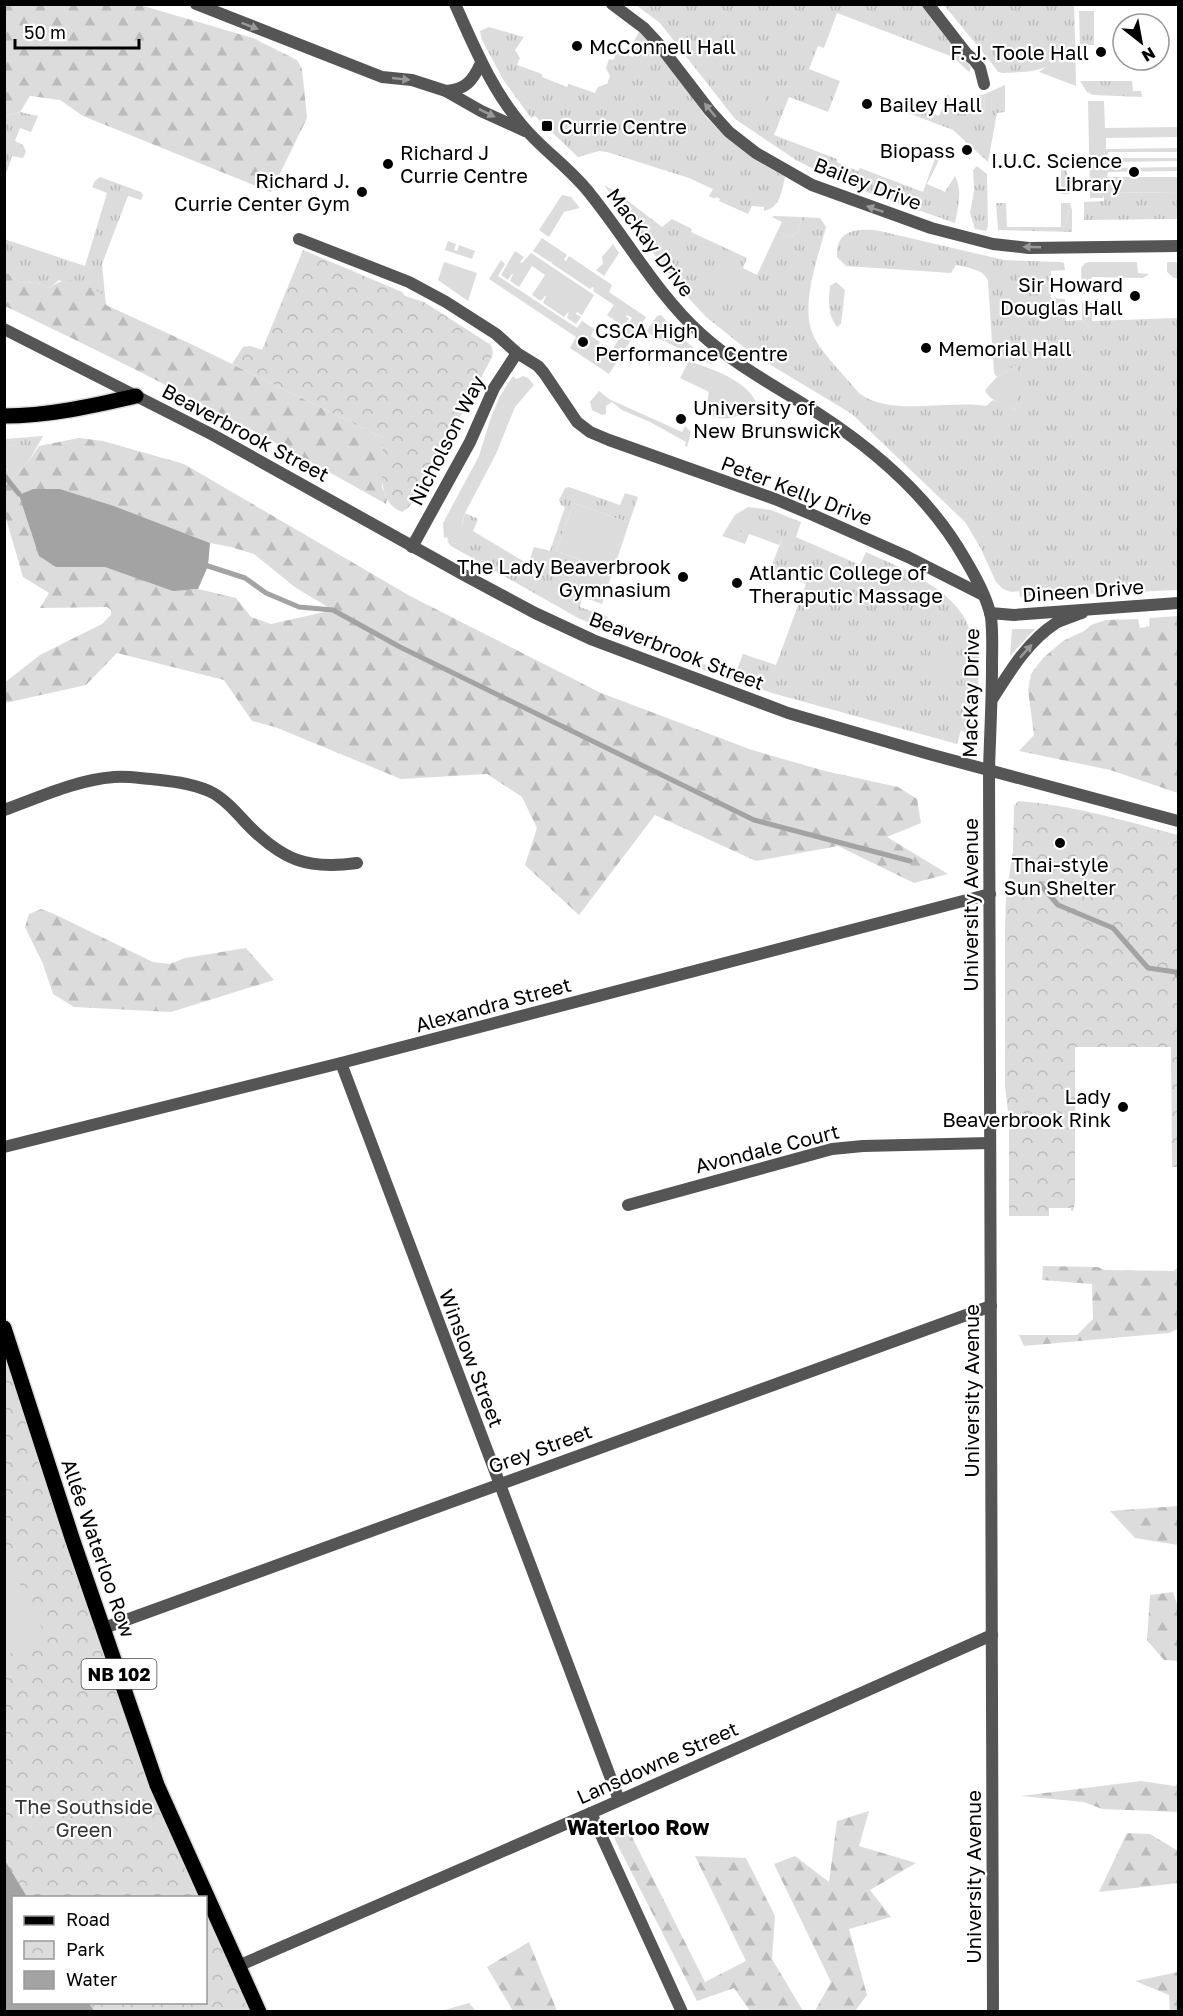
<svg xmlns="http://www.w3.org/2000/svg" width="1183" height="2016" font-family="'Golos Text',sans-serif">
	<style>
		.grass { fill: url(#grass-tufts) }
		.forest { fill: url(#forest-firs); fill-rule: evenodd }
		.park { fill: url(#park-crowns); fill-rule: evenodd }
		.garden { fill: #dcdcdc }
		.water { fill: #a3a3a3 }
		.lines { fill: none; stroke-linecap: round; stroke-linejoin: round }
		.stream { stroke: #a3a3a3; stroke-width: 5 }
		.primary-casing { stroke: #dbdbdb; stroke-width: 18 }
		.minor { stroke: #555; stroke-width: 12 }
		.tertiary { stroke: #555; stroke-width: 12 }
		.primary { stroke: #000; stroke-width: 15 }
		.oneway { fill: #999 }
		.poi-dot { fill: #000; stroke: #fff; stroke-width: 2 }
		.labels { text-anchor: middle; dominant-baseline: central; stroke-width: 4.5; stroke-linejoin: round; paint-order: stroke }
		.shield { fill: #fff; stroke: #4c4c4c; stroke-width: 1.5 }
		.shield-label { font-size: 18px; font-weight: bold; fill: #000 }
		.poi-label { font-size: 20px; fill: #000; stroke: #fff; text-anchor: start }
		.street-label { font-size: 20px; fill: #000; stroke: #fff }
		.park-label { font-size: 20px; fill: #333; stroke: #fff }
		.neighbourhood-label { font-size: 21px; font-weight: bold; fill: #000; stroke: #fff }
	</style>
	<defs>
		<pattern id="grass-tufts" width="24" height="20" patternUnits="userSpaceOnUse" patternTransform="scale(1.5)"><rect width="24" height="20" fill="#dcdcdc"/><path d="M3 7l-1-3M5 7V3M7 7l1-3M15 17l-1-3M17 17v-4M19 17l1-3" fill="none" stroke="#bbb"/></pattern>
		<pattern id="forest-firs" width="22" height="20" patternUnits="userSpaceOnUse" patternTransform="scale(1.5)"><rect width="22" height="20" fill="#dcdcdc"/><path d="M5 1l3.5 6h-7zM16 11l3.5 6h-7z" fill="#bbb"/></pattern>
		<pattern id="park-crowns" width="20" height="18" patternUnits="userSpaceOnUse" patternTransform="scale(1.5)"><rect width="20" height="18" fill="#dcdcdc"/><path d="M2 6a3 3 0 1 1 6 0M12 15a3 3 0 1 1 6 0" fill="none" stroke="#bbb"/></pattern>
	</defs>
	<rect width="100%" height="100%" fill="#fff"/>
	<g class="grass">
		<path d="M636,5H921L966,60L971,68L969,72L953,57L837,13L824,48L818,46L809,69L840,81L828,112L789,97L774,135L837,159V162L858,171L860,168L923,192L938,150L941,156L927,184L945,192L955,176C963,192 958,206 955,223L841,183L796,160L735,119L660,23Z"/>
		<path d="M944,5H1074L1075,39C1049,72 1043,71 1003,73L998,72L993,65Z"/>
		<path d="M1079,11H1094V45H1080Z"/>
		<path d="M489,27L524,37L515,50L520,58L517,65L542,74V77L567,87L569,84L595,93L598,87L607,84L610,76L606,68L609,59L613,60L618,51L633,57L638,43L634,41L640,30L664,58L706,117L726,137L752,157L785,177C782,191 780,208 764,211V207L752,206L748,214L719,201L720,199L716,197L715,199L709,196L713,189L689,178L607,152L599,151L578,157L535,116L531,118L504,81L482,40L480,31Z"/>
		<path d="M1080,81H1132L1133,91H1141L1142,97L1093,95L1087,92Z"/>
		<path d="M1005,85V112L997,113L988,162L953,130L900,110L903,102L939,116L948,94L956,109L984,113L985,94Z"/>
		<path d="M20,112L38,116L31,132L20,128L15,141L23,145L26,152L23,158L12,156L5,177V116Z"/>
		<path d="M977,166L987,174L988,227L986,231L975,229L970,213L974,191L973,170Z"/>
		<path d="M1061,168H1066L1070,194H1061Z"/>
		<path d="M100,177L141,192L143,195L141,200L128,196L102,264L106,305L59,280L49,288L36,282L20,283L12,275L5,273L4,239L85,266L107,193L92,187L95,181Z"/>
		<path d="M604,185L615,191L662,227L672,219L692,229L691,232L747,258L743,268L757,275L776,234C794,239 800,236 801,217L820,218L826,227C818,258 800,304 813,335C821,353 846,377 859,393C890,417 947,400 986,406L993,400L1017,410V365L997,377L994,373L988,281C984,269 968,268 956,265L951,273L846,266L837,257C835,229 859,228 880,231L1004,260L1061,262L1064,263L1065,270L1051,271V298L1065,299L1066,321L1082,320L1090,328L1092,321L1178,318V590L1020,597L1019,591L1011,592L1003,589L996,582L980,547L965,522L852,414L751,353L705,316L676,284Z"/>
		<path d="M1178,192V219L1084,220V202L1104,201V193Z"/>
		<path d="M996,203H1006L1007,227H1061L1066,225L1070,203L1072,210V232L998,230Z"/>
		<path d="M836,282L845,290L841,324L837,327C828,316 828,300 830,286Z"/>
		<path d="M43,436L29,461L5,486V470H8L12,445L5,447V439Z"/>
		<path d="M569,487L620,505L625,493L638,497L629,523L574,503L556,551L584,561L572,593L582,597L580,607L608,617L604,629L578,618L451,546L447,541L457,544L465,513L478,519L473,531L528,564L534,547L550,551L565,507L561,505L559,500L565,488Z"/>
		<path d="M748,507L771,510L801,522L796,537L860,565L866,552C899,567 957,590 969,628H974L979,653L977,739L961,730L957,744L772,693L698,668L699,664L713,665L736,672L743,654L776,665L806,584L770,570L782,539L745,530L740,533L737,541L722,536L735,515Z"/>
	</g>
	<g class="forest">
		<path d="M140,5L253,38L297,60L302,69L307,118L271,192L83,116L60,100L30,96L20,112L5,116V5Z"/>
		<path d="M5,273L12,275L20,283L36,282L49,288C70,273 81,284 101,293L106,305L191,344L383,438L382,487L387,499L386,504C261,433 134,367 5,306Z"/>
		<path d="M79,438L103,441L184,464L410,596L601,693L752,750L825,771L898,787L917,799L921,823L887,837L948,874L914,883L838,846L756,861L655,815L579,915L525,865L537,828L522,797L487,774L401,779L275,727L252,721L224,680L117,653L86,685L5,703L4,683L40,655L102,624L111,615V610L107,607L40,608L49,593L23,577L5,515V486L29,461L39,446ZM60,489L114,506L210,543L231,547L254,554L296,588L333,610L271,624L251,617L236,598L198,589L191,590L105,567Z"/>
		<path d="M1178,616V793L1110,770L1019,751L1034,735L1028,690L1031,674L1043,658L1063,641L1084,631L1091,625L1106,620L1138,619L1140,628L1150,626L1149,618Z"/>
		<path d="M41,909L54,914L153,962L170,964L185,958L246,948L274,980L171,1012L74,1007L53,994L43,964L25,927L29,914Z"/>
		<path d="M1043,1266L1098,1267L1105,1270L1174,1271L1178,1267V1329L1169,1333L1024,1346L1019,1335H1077L1093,1319L1092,1284L1042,1280Z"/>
		<path d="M1178,1506V1545L1135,1538L1110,1511Z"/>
		<path d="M1173,1592L1178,1607V1661L1164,1660L1147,1640L1150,1595Z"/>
		<path d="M1141,1781L1175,1786L1178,1783V1812L1102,1809L1084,1802L1021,1796Z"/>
		<path d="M869,1811L859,1846L916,1863L870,1890L891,1917L849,1929L867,1995L855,2011H815L831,1982L774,1864L795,1856L829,1882L837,1821Z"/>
		<path d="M626,1825L705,1982L746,1961L695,1856L746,1858L775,1916L772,1959L803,2011H750L734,1988L697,2001L611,1832Z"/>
		<path d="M1127,1833L1150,1834L1178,1851V1883L1099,1892Z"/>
		<path d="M529,1942L557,2011H513L487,1967Z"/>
		<path d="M1178,1972V2011H1170L1169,1995L1135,1981Z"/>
		<path d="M469,2003L476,2011H441Z"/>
	</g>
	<g class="park">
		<path d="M303,250L402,292L405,296L424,302L491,345L493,353L491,359L419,493L408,508L402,512C374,501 383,461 383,438L232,364L243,347L250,346L262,350Z"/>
		<path d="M1018,801C1073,805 1126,821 1178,835V1167H1172L1171,1047H1075V1203L1073,1211H1071V1208H1049V1216H1009V1120L1005,1086V931L1006,897L1013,850L1014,806Z"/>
		<path d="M4,1328L157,1785L259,2011H5ZM14,1898H206V2002H14Z"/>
	</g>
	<g class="garden">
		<path d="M1075,39L1076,86L1039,72L1062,55Z"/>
		<path d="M757,92L763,93L766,97L765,102L750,111L745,110L742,106V102Z"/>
		<path d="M985,94L984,113L974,117L956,109L952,101L971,109L977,96Z"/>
		<path d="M1088,101H1104L1105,128L1178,127V137L1106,138V149L1178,148V152H1108L1107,158H1178V161L1108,162V168L1178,167V171L1108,172L1107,177H1178V192L1105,193L1103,198H1090Z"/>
		<path d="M562,195L571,197L580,208L564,212L549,237L539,230Z"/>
		<path d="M1061,203H1070L1066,225L1061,227Z"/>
		<path d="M774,216L801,217C800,236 794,239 776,234L782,222L772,217Z"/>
		<path d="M542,238L567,255L564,260L566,261L569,256L612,285L609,292L646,317L609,374L570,348L576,337L489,279L501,260L505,264L498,276L577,328L582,321L594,329L591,336L600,342L594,353H596L602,344L612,350L632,318L627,315L626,317L629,318L624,327L607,315L614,305L593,291L594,288L592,287L590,289L551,263L553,261L550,262L533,251Z"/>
		<path d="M448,241L456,244L454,250L457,251L459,245L475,251L472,259L445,250Z"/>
		<path d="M613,244L619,253L604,276L596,270L603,264L602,257Z"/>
		<path d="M515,251L524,257L520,262L522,263L531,253L594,295L582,315L577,312L576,314L581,317L576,324L567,318L569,311L564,317L543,303L546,296H545L541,301L532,295L545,275L532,266L519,287L510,281L513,274H512L508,280L501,275Z"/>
		<path d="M722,253L732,258L735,265L751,278L739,290L730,291L714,280L715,261Z"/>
		<path d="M444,262L477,273L468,301L438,280Z"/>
		<path d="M1090,262H1137L1138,273L1149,274L1143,278L1092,277L1091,294H1082L1081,268L1085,263Z"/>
		<path d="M1167,262H1178V278H1174L1167,272Z"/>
		<path d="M1082,303H1092V320L1096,327L1090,328L1082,320Z"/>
		<path d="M661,315L693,348L714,366L646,332L657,316Z"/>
		<path d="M689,361C712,369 747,380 757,404C737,417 727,425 705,412L709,392L680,378Z"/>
		<path d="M1017,365V410C1006,405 990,402 985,390L997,377Z"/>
		<path d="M513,376L516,379L523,376L528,378L534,385L515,407L496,454L465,513L462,523L463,538L458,544L449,542L447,537L444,538L443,523L479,456L491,417L500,396Z"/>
		<path d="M599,391L609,399L682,432L685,426L691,432L687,447L685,446L686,442L650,422L622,410L612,402L606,406V414L602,415L592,410L590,402Z"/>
		<path d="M12,445H27L28,449C23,460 17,469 5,470V447Z"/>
		<path d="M574,503L629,523L602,604L572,593L584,561L556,551Z"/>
		<path d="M747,524C760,525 771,527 781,535L782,539L779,545L749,534L745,544L737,541L740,533L745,530Z"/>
		<path d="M1012,629H1035L1010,656Z"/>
		<path d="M949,663L954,664L956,684L954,700L950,699L926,675L923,669Z"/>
		<path d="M4,1553L46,1636L5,1656H4Z"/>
	</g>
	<g class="water">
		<path d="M33,489H60L114,506L210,543L208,566L198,589L173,591L105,567H56L39,556L19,495Z"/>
		<path d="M4,1859L27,1897L14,1898V2002L89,2003L94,2011H5Z"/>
	</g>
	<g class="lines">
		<g class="stream">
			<path d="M4,475L19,494"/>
			<path d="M208,566L245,578L266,593L299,607L333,610L400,647L754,820L910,861"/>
			<path d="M1040,884L1058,905L1113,928L1148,968L1176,972L1178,976"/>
		</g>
		<defs>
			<g id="primary">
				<path d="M4,416C49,416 92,406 136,396"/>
				<path d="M4,1328L72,1538L157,1785L259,2012"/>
			</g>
		</defs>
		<use href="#primary" class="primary-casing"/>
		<g class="minor">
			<path d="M196,4L382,77L412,80L446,91L481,111L525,131"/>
			<path d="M455,4C475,49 494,95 528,132C548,154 573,171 591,195C628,241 657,294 701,334C736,366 779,388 819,414C876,451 931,499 965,559C975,576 987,597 991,617C993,633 992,650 992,666C992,701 990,735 989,770"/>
			<path d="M612,4L644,28L657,42L710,111L729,132L756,153L812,185L931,228L993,244L1029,248L1178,246"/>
			<path d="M928,4L966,53L974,60L980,68L984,84"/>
			<path d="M446,91C466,90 473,80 481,63"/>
			<path d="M299,239L409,282L446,302L496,334L517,353L538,366L544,373L577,422L590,432L609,440L775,499L813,515L908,557L983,595"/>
			<path d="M412,547L470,442L494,388L517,353"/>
			<path d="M990,613L1014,615L1178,603"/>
			<path d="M993,698C1010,671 1028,641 1056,623C1064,619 1074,616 1082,613"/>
			<path d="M4,810C40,797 76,780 114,777C126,776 139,778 151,779C171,781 190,783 209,791C223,797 237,813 247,824C282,860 307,870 357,863"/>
			<path d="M341,1063L619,1800"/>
			<path d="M4,1147L341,1063L990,894"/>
			<path d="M628,1205L832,1149L863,1146L990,1143"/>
			<path d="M104,1628L991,1306"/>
			<path d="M591,1813L682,2012"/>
			<path d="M238,1966L600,1809L992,1635"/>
		</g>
		<g class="tertiary">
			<path d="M4,329L213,435L464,575L535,613L593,640L788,713L929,754L1178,821"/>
			<path d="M989,770L993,2012"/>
		</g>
		<use href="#primary" class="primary"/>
	</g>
	<defs><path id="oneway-solid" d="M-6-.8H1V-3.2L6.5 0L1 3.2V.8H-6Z" transform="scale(1.5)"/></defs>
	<g class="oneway">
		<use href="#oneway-solid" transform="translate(250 26) rotate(21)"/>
		<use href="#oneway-solid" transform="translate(401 79) rotate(6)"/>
		<use href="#oneway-solid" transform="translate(710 110) rotate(-129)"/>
		<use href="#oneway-solid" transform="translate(487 113) rotate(26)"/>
		<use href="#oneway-solid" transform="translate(875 209) rotate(-161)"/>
		<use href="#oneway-solid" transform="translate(1032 247) rotate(-178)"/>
		<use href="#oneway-solid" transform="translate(1026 651) rotate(-48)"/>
	</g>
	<g class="poi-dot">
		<circle cx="577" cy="46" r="6"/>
		<circle cx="1101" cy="52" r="6"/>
		<circle cx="867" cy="104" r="6"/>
		<rect x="541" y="120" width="12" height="12" rx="3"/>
		<circle cx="967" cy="150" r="6"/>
		<circle cx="388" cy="164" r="6"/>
		<circle cx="1134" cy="172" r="6"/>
		<circle cx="362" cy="192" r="6"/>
		<circle cx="1135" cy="296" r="6"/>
		<circle cx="583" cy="342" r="6"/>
		<circle cx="926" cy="348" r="6"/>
		<circle cx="681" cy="419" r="6"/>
		<circle cx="683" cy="577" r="6"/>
		<circle cx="737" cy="583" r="6"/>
		<circle cx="1060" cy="843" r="6"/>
		<circle cx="1123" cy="1107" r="6"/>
	</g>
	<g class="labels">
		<rect class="shield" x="81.5" y="1659" width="75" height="30" rx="4.5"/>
		<g class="shield-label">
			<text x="119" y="1674">NB 102</text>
		</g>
		<g class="poi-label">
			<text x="589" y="46">McConnell Hall</text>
			<text x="1089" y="52" text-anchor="end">F. J. Toole Hall</text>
			<text x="879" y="104">Bailey Hall</text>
			<text x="559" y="126">Currie Centre</text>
			<text x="955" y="150" text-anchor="end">Biopass</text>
			<text x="400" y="152">Richard J<tspan x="400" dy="23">Currie Centre</tspan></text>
			<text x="1122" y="160" text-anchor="end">I.U.C. Science<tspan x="1122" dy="23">Library</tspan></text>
			<text x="350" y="180" text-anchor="end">Richard J.<tspan x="350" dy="23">Currie Center Gym</tspan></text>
			<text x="1123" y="284" text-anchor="end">Sir Howard<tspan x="1123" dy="23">Douglas Hall</tspan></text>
			<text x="595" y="330">CSCA High<tspan x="595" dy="23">Performance Centre</tspan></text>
			<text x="938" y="348">Memorial Hall</text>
			<text x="693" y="407">University of<tspan x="693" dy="23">New Brunswick</tspan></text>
			<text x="671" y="566" text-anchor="end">The Lady Beaverbrook<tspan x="671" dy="23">Gymnasium</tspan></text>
			<text x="749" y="572">Atlantic College of<tspan x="749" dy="23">Theraputic Massage</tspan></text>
			<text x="1060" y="864" text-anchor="middle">Thai-style<tspan x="1060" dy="23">Sun Shelter</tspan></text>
			<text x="1111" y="1096" text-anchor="end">Lady<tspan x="1111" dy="23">Beaverbrook Rink</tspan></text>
		</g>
		<g class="street-label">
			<text transform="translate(868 183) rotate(21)">Bailey Drive</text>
			<text transform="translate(651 242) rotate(53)">MacKay Drive</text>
			<text transform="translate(246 432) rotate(28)">Beaverbrook Street</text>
			<text transform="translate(446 440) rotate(-63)">Nicholson Way</text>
			<text transform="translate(797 490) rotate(21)">Peter Kelly Drive</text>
			<text transform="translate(1083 590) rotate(-4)">Dineen Drive</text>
			<text transform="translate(677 650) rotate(21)">Beaverbrook Street</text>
			<text transform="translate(970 693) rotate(-89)">MacKay Drive</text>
			<text transform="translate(970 905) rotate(-90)">University Avenue</text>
			<text transform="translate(493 1004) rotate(-15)">Alexandra Street</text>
			<text transform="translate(767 1148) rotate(-14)">Avondale Court</text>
			<text transform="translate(472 1358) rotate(69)">Winslow Street</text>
			<text transform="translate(971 1391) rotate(-90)">University Avenue</text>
			<text transform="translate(540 1448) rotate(-20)">Grey Street</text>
			<text transform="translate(99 1548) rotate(71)">Allée Waterloo Row</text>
			<text transform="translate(657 1762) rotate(-24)">Lansdowne Street</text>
			<text transform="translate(973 1877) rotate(-90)">University Avenue</text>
		</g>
		<g class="park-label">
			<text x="84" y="1806">The Southside<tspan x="84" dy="23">Green</tspan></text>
		</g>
		<g class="neighbourhood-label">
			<text x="638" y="1827">Waterloo Row</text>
		</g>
	</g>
	<rect width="1183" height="2016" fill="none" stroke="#000000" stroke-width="12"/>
	<rect x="12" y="1896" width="195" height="108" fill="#ffffff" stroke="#999999" stroke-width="1.5"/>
	<rect x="24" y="1916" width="30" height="9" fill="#000000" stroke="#999999" stroke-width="1.5"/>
	<text x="66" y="1926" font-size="18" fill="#000000">Road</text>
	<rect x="24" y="1941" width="30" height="18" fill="url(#park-crowns)" stroke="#999999" stroke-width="1.5"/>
	<text x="66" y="1956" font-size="18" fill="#000000">Park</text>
	<rect x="24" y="1971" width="30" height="18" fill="#a3a3a3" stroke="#999999" stroke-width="1.5"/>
	<text x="66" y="1986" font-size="18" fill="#000000">Water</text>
	<g transform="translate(1141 42) rotate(149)"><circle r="28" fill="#ffffff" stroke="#999999" stroke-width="1.5"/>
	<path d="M0-4.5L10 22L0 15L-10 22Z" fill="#000000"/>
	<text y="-9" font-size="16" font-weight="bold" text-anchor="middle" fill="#000000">N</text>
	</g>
	<path d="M15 39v9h124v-9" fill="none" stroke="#000000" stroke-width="3"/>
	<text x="24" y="39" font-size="18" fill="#000000" stroke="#ffffff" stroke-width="4.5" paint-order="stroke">50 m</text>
</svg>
